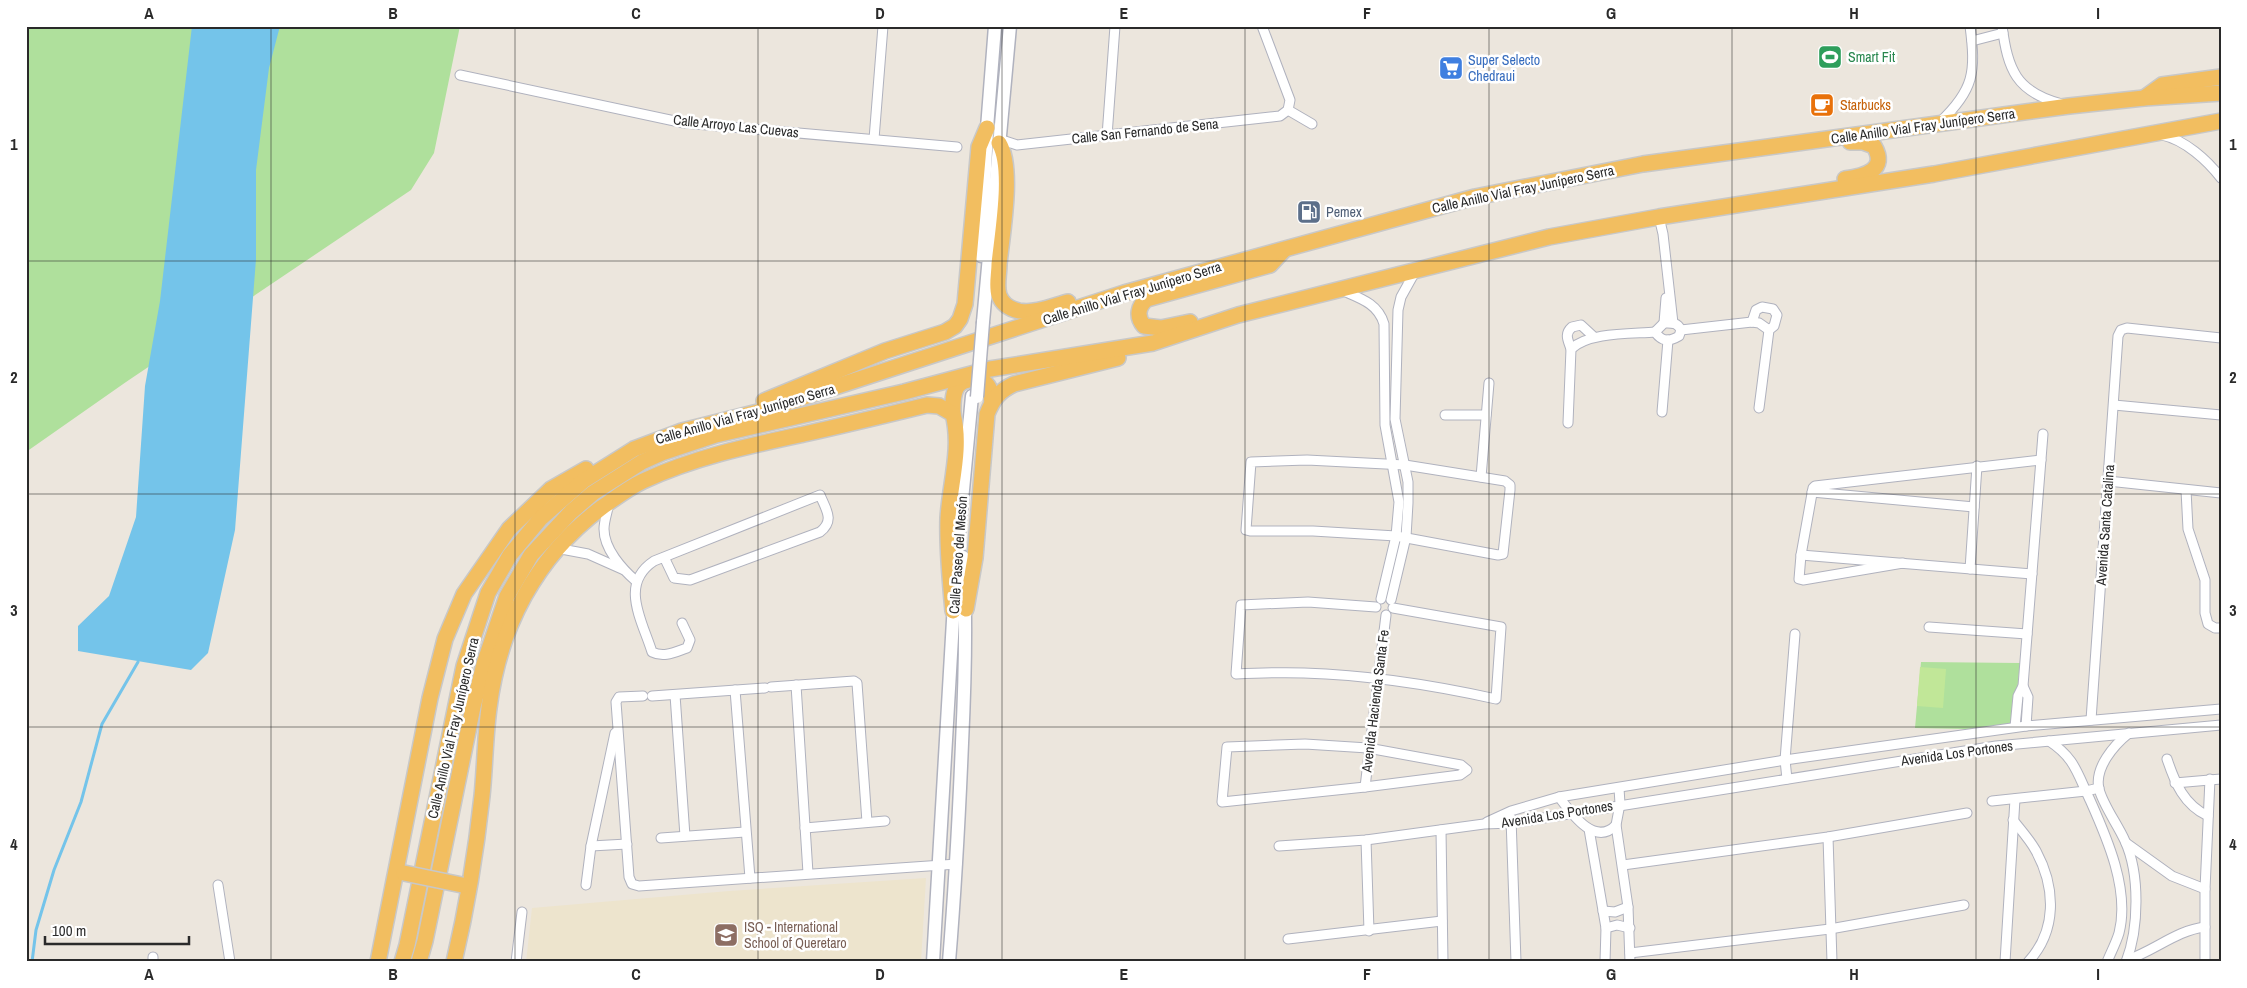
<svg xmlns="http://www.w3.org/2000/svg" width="2247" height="988" font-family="'Archivo Narrow',sans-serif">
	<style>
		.education { fill: #ede4cd }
		.green { fill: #afe09c }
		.pitch { fill: #c1e798 }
		.water { fill: #74c4ea }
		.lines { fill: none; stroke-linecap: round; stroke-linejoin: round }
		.stream { stroke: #74c4ea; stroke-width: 3 }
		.minor-casing { stroke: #b0b2be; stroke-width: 11 }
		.secondary-casing { stroke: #b0b2be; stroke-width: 15 }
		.trunk-casing { stroke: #c8c8c8; stroke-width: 18 }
		.minor { stroke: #fff; stroke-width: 9 }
		.secondary { stroke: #fff; stroke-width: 12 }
		.trunk { stroke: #f2be60; stroke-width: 15 }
		.secondary-bridge-casing { stroke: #b0b2be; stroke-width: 15; stroke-linecap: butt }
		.trunk-bridge-casing { stroke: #c8c8c8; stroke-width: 18; stroke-linecap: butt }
		.secondary-bridge { stroke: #fff; stroke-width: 12 }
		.trunk-bridge { stroke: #f2be60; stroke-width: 15 }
		.grid { fill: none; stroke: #2a2a2a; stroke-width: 1; stroke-opacity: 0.55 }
		.labels { text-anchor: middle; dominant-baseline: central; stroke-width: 5; stroke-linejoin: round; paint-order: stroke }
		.leisure-label { font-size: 14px; fill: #27864d; stroke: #fff; text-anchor: start }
		.shop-label { font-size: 14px; fill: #366cbe; stroke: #fff; text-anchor: start }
		.food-label { font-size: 14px; fill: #c56008; stroke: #fff; text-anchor: start }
		.street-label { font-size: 14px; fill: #2a2a2a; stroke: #fff }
		.service-label { font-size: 14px; fill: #4e5e75; stroke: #fff; text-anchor: start }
		.education-label { font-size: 14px; fill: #785e54; stroke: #fff; text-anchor: start }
		.neatline { fill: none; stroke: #2a2a2a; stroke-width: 2 }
		.grid-label { font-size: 16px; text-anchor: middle; font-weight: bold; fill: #2a2a2a }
	</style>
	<rect width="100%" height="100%" fill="#ece6dd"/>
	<path class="education" d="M926,878L921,962H526L532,908L729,891Z"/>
	<g class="green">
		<path d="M26,26H460L434,153L411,190L126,382L26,452Z"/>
		<path d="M1921,662L2020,663L2013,730L1915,728Z"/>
	</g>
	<path class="pitch" d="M1920,667L1946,669L1943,708L1917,706Z"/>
	<path class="water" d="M192,26H280L269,68L256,170V259L235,530L208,653L191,670L78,651V626L109,596L136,517L145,386L160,301Z"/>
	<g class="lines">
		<path class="stream" d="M32,962L36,930L54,870L81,802L102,724L138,662"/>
		<defs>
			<g id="minor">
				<path d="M1262,26L1290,100L1288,110"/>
				<path d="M2002,26C2008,70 2016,92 2062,104"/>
				<path d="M1972,41L2003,33"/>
				<path d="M460,75L684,123L957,147"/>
				<path d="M1288,110L1312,124"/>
				<path d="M1940,122C1974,90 1976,72 1970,26"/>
				<path d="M2162,135C2185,140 2207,160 2221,178"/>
				<path d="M1107,136L1115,26"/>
				<path d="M874,139L883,26"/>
				<path d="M999,139L1017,145L1280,116L1288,110"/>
				<path d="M1659,217L1663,234L1673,323"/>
				<path d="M1341,290C1359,298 1378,303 1384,324L1385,425L1399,502L1396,536L1381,599"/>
				<path d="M1752,322L1756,310L1762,307L1773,309L1777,315L1774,326L1769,330L1759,408"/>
				<path d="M1664,323C1672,323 1677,322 1681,330L1679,336C1669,342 1662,342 1655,332Z"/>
				<path d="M1664,323L1666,298"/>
				<path d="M1681,330L1752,322L1759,323L1769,330"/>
				<path d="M1571,349C1589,332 1631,334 1655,332"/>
				<path d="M2114,405L2221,415"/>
				<path d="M1662,412L1668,340"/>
				<path d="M1445,415H1486"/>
				<path d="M1568,423L1571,349C1568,340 1564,334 1572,327L1581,325L1594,337"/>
				<path d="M1307,460L1405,465L1505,481L1510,485V490L1503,554L1498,555L1396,536L1313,531H1250L1246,530L1251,462Z"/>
				<path d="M1481,477L1489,383"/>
				<path d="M2108,481L2221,493"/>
				<path d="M2186,490L2188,529L2205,580V613L2208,624L2215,628H2221"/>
				<path d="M1812,492L1974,507"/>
				<path d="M609,502C608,511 604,520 604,529C604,549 622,569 636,581"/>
				<path d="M556,548L588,554L624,570"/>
				<path d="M1801,555L2032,574"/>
				<path d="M664,557L674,578L690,580L820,532C835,520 826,510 820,495L654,561C619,584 642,620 652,652C664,658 675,652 687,648L690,640L682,623"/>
				<path d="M1903,563L1803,580L1799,579L1801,555L1813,488L1815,486L2041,460"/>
				<path d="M1970,569L1977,466"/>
				<path d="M1391,600L1406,537L1408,503V482L1395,419L1398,310L1401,297L1416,270"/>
				<path d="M1376,607L1308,602L1241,605L1236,674C1258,673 1282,672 1304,673C1369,675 1433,685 1496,699L1501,627L1393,608"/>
				<path d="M1929,627L2027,634"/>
				<path d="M796,685L808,873"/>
				<path d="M2023,686L2028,697L2026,726"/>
				<path d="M771,687L854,681L857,683L867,822"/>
				<path d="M735,690L750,878"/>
				<path d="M675,695L685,836"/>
				<path d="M643,696L619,697L616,702L629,877L632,884L639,886L957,864"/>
				<path d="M652,696L765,688"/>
				<path d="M2091,720L2118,336L2121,330L2127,328L2221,338"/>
				<path d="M2015,727L2018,696L2023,686L2043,434"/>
				<path d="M2049,741C2075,758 2077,773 2090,800C2107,838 2130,890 2119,933C2116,943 2111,952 2107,962"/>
				<path d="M1305,744L1368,748L1461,765L1467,770L1460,775L1365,787L1222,802L1227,747Z"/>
				<path d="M2167,759C2175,783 2184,805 2208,816"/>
				<path d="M1787,779L1785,760L1795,634"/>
				<path d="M2175,783L2221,779"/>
				<path d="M1365,787L1386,615"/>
				<path d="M1619,788L1620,804L1616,825L1628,907L1630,962"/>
				<path d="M1559,797C1572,814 1595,847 1616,825"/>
				<path d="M1992,801L2086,791L2099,788"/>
				<path d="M1511,818L1516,962"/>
				<path d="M2013,820C2021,830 2030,840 2036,851C2056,888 2057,931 2028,962"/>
				<path d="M1487,822L1511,811L1559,797L1785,760L2026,726L2221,709"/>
				<path d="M805,828L885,821"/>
				<path d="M1589,829L1606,928L1605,962"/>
				<path d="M1441,830L1443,962"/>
				<path d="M1828,837L1832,962"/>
				<path d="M661,838L745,832"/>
				<path d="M1366,840L1369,931"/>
				<path d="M2126,843L2172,876L2205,889"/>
				<path d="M591,846L627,844"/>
				<path d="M1279,846L1366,840L1484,824L1512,823L1996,746L2221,725"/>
				<path d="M1623,865L1828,837L1967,813"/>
				<path d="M218,885L230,962"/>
				<path d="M586,885L591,846L615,733"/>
				<path d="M1603,911L1615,912L1628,907"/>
				<path d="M1606,928L1617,925L1630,928"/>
				<path d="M1288,939L1442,921"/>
				<path d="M1630,953L1830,929L1964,905"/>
				<path d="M2127,960C2154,951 2177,930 2205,927"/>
				<path d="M153,962V957"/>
				<path d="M516,962L522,912"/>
				<path d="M2005,962L2015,799"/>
				<path d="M2126,962C2139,928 2140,874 2125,841C2118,825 2103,805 2099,789C2094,768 2114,745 2129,733"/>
				<path d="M2205,962V889L2210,779"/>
			</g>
			<g id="secondary">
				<path d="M981,256L987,128L995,26"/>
				<path d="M983,322L1010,26"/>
				<path d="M955,573L972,396"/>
				<path d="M933,962L954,603"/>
				<path d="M949,962C955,889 959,816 962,743C965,681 967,619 963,557"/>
			</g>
			<g id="trunk">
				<path d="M2144,98L2162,85L2221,77"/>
				<path d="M999,143C1014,168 1002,234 999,264C999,274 996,286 999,295C1002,304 1010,309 1019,311C1035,314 1053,306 1068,302"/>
				<path d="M1845,179C1865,176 1888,170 1874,146L1863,142H1850"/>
				<path d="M1190,322L1161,328L1144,326C1136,317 1138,306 1147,299L1270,265L1284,250"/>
				<path d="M764,401L885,351L945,332L955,326L960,319L965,304L979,147L987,128"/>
				<path d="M953,414C953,405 952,395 957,387C963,378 982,377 988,386C991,390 991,397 992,402"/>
				<path d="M966,609L975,558L987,414C993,399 999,391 1014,384L1118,358"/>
				<path d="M378,962L430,698L445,639L464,594L509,529L551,489L586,469"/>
				<path d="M402,962L407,945L464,666L488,593L510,555L541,518L583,481L634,449L682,431L758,412L1124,293L1475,197L1643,164L2069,106L2144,98L2221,93"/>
				<path d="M419,962L425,941L473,707L484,664L507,596L531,555L571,512L593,493L642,462L662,453L716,435L904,392L990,369L1153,343L1238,315L1549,237L1659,217L1934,174L2221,121"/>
				<path d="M454,962C467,907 476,852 482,796C485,767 485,737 489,708C499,627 536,557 601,508C614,499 628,488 643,481C695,457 748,446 804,434C845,425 886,415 927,405L939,406L953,414C962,448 950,484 948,518C947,549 950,580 953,611"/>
			</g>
		</defs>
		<use href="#minor" class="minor-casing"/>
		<use href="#secondary" class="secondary-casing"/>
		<use href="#trunk" class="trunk-casing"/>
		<use href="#minor" class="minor"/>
		<use href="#secondary" class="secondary"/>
		<use href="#trunk" class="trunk"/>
		<defs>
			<path id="secondary-bridge" d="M977,397L983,322"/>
			<path id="trunk-bridge" d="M404,873L462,885"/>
		</defs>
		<use href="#secondary-bridge" class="secondary-bridge-casing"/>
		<use href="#trunk-bridge" class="trunk-bridge-casing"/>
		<use href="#secondary-bridge" class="secondary-bridge"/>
		<use href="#trunk-bridge" class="trunk-bridge"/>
	</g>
	<path class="grid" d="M271,26V962M515,26V962M758,26V962M1002,26V962M1245,26V962M1489,26V962M1732,26V962M1976,26V962M26,261H2221M26,494H2221M26,727H2221"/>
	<defs>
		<symbol id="stadium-square" viewBox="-11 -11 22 22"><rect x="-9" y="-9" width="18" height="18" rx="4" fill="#2e9e5b" stroke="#fff"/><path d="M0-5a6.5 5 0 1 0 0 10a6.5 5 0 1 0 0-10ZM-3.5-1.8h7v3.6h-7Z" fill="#fff"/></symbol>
		<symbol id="supermarket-square" viewBox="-11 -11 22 22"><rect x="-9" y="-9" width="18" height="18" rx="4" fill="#3f7fe0" stroke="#fff"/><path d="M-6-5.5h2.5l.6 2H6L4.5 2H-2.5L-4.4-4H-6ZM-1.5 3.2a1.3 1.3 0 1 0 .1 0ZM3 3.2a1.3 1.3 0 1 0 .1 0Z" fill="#fff"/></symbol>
		<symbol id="cafe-square" viewBox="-11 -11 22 22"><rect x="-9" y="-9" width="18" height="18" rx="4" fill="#e8710a" stroke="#fff"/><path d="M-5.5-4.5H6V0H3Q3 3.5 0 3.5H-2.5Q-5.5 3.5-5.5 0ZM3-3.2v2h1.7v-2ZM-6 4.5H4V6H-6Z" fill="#fff"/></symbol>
		<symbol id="fuel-square" viewBox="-11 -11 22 22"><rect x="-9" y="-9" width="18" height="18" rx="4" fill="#5c6f8a" stroke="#fff"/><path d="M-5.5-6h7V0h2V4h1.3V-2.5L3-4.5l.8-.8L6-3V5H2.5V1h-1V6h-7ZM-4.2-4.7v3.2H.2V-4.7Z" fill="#fff"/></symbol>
		<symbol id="school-square" viewBox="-11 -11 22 22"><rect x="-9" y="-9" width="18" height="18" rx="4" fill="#8d6e63" stroke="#fff"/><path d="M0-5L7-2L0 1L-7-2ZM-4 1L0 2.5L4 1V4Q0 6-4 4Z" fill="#fff"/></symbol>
	</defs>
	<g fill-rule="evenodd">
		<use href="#stadium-square" x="1816" y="43" width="28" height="28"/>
		<use href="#supermarket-square" x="1437" y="54" width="28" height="28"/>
		<use href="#cafe-square" x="1808" y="91" width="28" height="28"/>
		<use href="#fuel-square" x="1295" y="198" width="28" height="28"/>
		<use href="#school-square" x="712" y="921" width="28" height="28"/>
	</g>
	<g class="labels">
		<g class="leisure-label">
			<text x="1848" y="57">Smart Fit</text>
		</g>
		<g class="shop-label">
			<text x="1468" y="60">Super Selecto<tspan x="1468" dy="16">Chedraui</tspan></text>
		</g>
		<g class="food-label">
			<text x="1840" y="105">Starbucks</text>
		</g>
		<g class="street-label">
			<text transform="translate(736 126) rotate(6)">Calle Arroyo Las Cuevas</text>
			<text transform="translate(1923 126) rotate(-8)">Calle Anillo Vial Fray Junípero Serra</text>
			<text transform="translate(1145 131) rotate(-6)">Calle San Fernando de Sena</text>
			<text transform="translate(1523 189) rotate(-12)">Calle Anillo Vial Fray Junípero Serra</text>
			<text transform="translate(1132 293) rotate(-17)">Calle Anillo Vial Fray Junípero Serra</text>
			<text transform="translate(745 414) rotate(-16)">Calle Anillo Vial Fray Junípero Serra</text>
			<text transform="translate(2105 525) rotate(-86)">Avenida Santa Catalina</text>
			<text transform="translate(958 555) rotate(-86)">Calle Paseo del Mesón</text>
			<text transform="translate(1375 701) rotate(-83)">Avenida Hacienda Santa Fe</text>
			<text transform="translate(453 728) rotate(-77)">Calle Anillo Vial Fray Junípero Serra</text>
			<text transform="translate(1957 753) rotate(-8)">Avenida Los Portones</text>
			<text transform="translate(1557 814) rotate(-9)">Avenida Los Portones</text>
		</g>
		<g class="service-label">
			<text x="1326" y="212">Pemex</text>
		</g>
		<g class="education-label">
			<text x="744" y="927">ISQ - International<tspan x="744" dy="16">School of Queretaro</tspan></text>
		</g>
	</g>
	<rect width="2247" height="988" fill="none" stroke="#ffffff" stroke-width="55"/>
	<path d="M45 936v8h144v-8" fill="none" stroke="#2a2a2a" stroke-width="2.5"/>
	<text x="52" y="936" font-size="15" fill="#2a2a2a" stroke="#ffffff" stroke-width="4" paint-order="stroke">100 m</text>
	<rect x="28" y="28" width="2192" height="932" class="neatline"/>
	<g class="grid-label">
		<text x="149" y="19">A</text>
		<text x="393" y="19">B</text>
		<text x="636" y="19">C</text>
		<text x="880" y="19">D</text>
		<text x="1124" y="19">E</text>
		<text x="1367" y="19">F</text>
		<text x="1611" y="19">G</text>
		<text x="1854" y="19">H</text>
		<text x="2098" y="19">I</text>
		<text x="14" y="150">1</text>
		<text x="2233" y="150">1</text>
		<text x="14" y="383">2</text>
		<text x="2233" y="383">2</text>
		<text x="14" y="616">3</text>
		<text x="2233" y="616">3</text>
		<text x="14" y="850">4</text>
		<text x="2233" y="850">4</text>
		<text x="149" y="980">A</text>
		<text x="393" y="980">B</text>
		<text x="636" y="980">C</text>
		<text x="880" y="980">D</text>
		<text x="1124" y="980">E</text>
		<text x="1367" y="980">F</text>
		<text x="1611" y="980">G</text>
		<text x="1854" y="980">H</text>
		<text x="2098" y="980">I</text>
	</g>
</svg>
